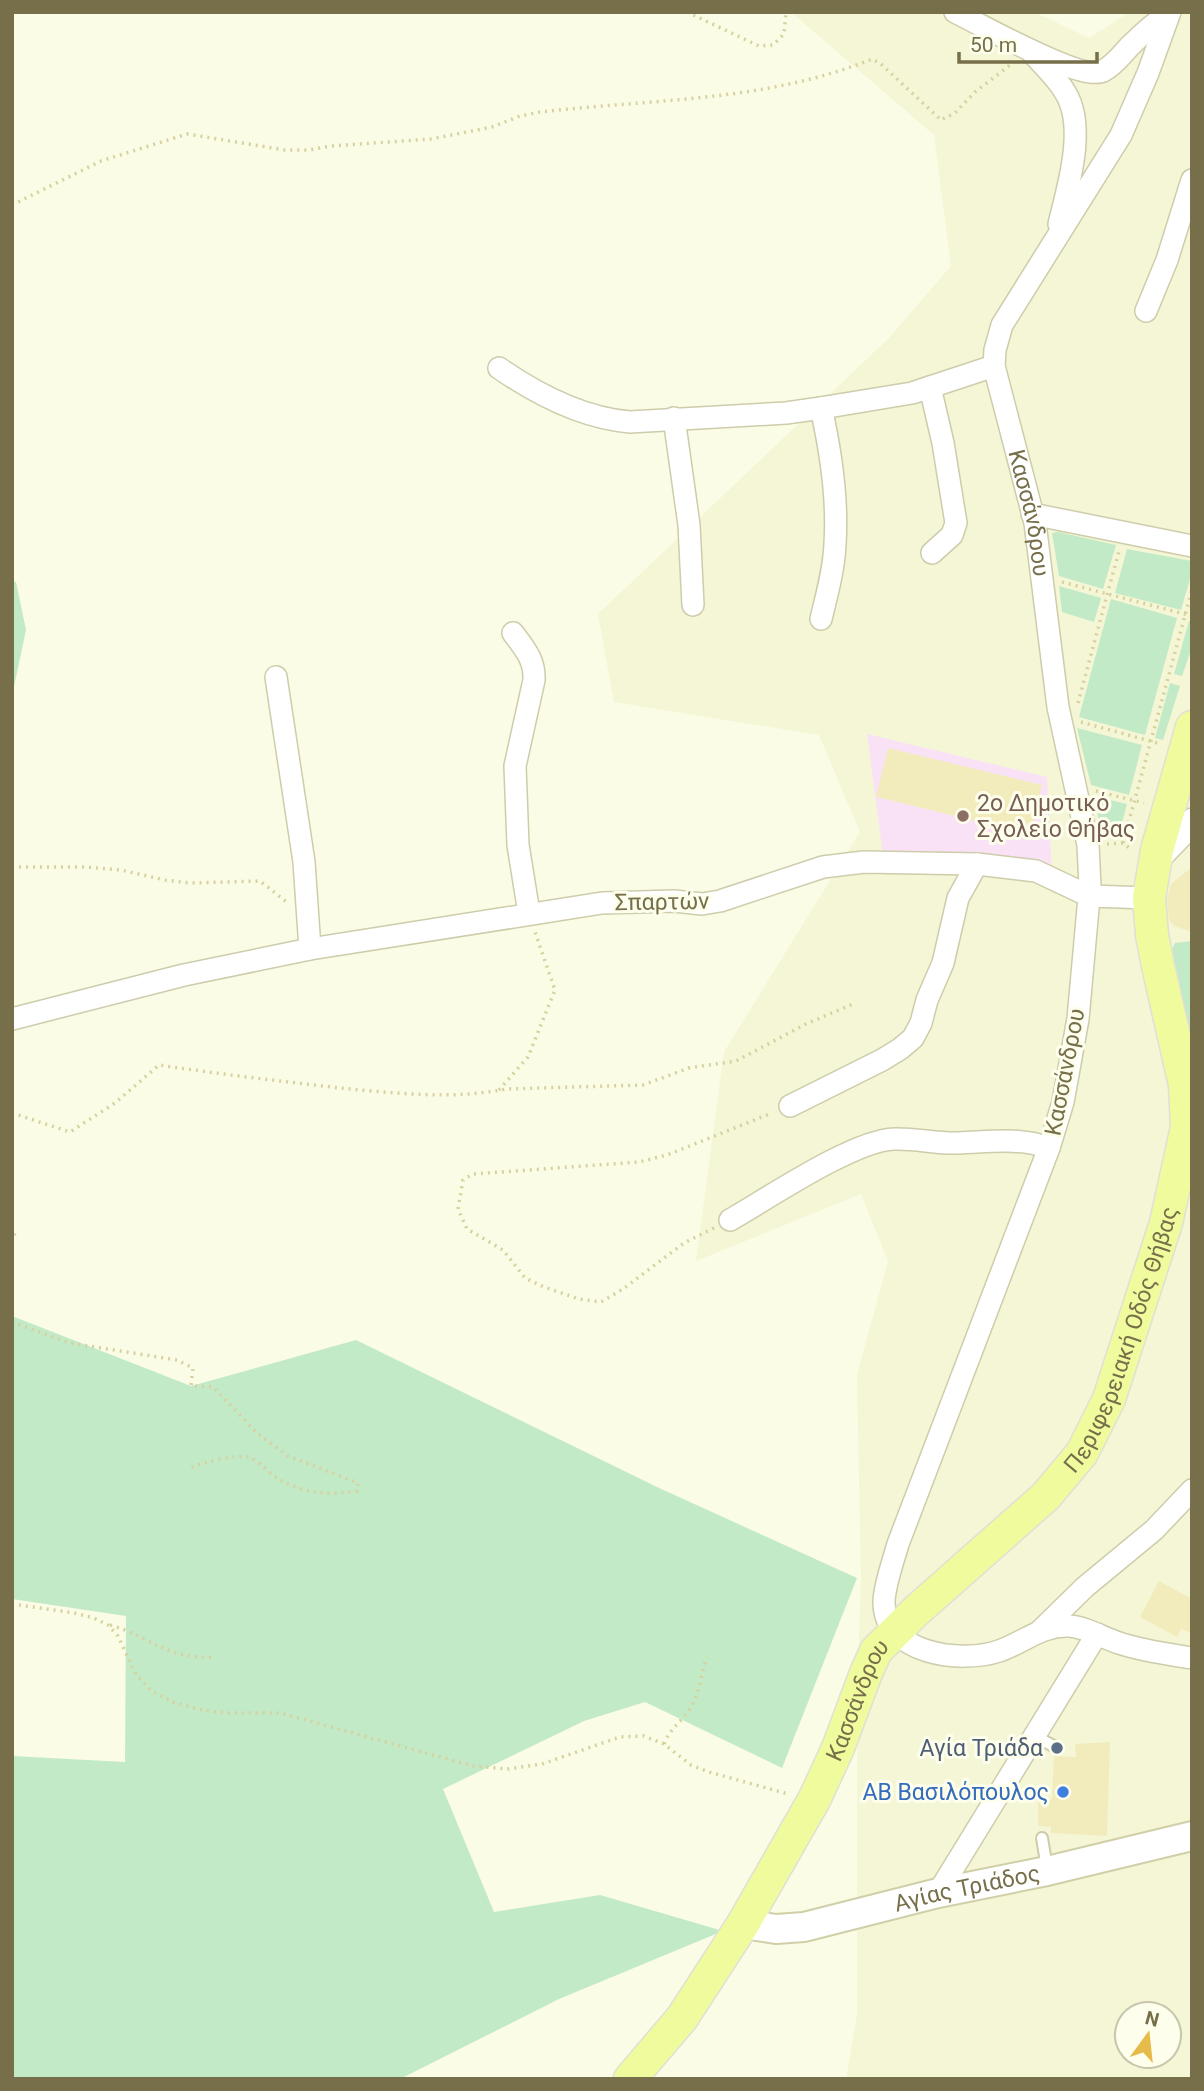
<svg xmlns="http://www.w3.org/2000/svg" width="1204" height="2091" font-family="Roboto,sans-serif">
	<style>
		.residential { fill: #f4f6d6; fill-rule: evenodd }
		.education { fill: #f9e2f6 }
		.green { fill: #c3eac7 }
		.building { fill: #f2ecbd }
		.lines { fill: none; stroke-linecap: round; stroke-linejoin: round }
		.lane-casing { stroke: #ceccab; stroke-width: 14 }
		.street-casing { stroke: #ceccab; stroke-width: 24 }
		.secondary-casing { stroke: #d1cfa8; stroke-width: 32 }
		.primary-casing { stroke: #e1dfd7; stroke-width: 35 }
		.path { stroke: #d7d19f; stroke-width: 3.5; stroke-dasharray: 2 5; stroke-linecap: butt }
		.lane { stroke: #fff; stroke-width: 10 }
		.street { stroke: #fff; stroke-width: 21 }
		.secondary { stroke: #fff; stroke-width: 28 }
		.primary { stroke: #effb9d; stroke-width: 32 }
		.education-dot { fill: #8d6e63; stroke: #fdffec; stroke-width: 2.5 }
		.service-dot { fill: #5c6f8a; stroke: #fdffec; stroke-width: 2.5 }
		.shop-dot { fill: #3f7fe0; stroke: #fdffec; stroke-width: 2.5 }
		.labels { text-anchor: middle; dominant-baseline: central; stroke-width: 6; stroke-linejoin: round; paint-order: stroke }
		.street-label { font-size: 23px; fill: #766f4a; stroke: #fdffec }
		.education-label { font-size: 23px; fill: #785e54; stroke: #fdffec; text-anchor: start }
		.service-label { font-size: 23px; fill: #4e5e75; stroke: #fdffec; text-anchor: end }
		.shop-label { font-size: 23px; fill: #366cbe; stroke: #fdffec; text-anchor: end }
	</style>
	<rect width="100%" height="100%" fill="#fafce5"/>
	<path class="residential" d="M791,12H1034L1089,38L1130,12H1192V2079H846L857,2014V1693L861,1578L857,1375L888,1261L861,1194L696,1261L724,1052L860,832L819,735L614,702L598,614L888,339L951,266L934,135ZM1127,2014H1169V2056H1127Z"/>
	<path class="education" d="M867,734L1047,777L1052,873L883,855Z"/>
	<g class="green">
		<path d="M1058,532L1116,545L1103,589L1059,576L1052,533Z"/>
		<path d="M1127,549L1192,561V572L1181,610L1115,593Z"/>
		<path d="M12,581L16,582L26,630L12,696Z"/>
		<path d="M1059,586L1101,598L1094,622L1062,612Z"/>
		<path d="M1111,599L1177,618L1145,735L1079,717Z"/>
		<path d="M1189,621H1192V647L1182,676L1174,674Z"/>
		<path d="M1170,683L1180,686L1163,740L1155,738Z"/>
		<path d="M1077,728L1142,745L1129,795L1091,785Z"/>
		<path d="M1093,796L1127,804L1119,834L1101,829Z"/>
		<path d="M1192,941V1051L1170,954L1175,943Z"/>
		<path d="M12,1316L191,1386L356,1340L657,1487L857,1578L782,1768L645,1702L584,1721L443,1789L494,1912L600,1895L723,1931L559,1999L400,2079H12V1756L125,1762L126,1616L12,1599Z"/>
	</g>
	<g class="building">
		<path d="M888,748L1042,785L1030,834L876,797Z"/>
		<path d="M1192,867V932L1174,926L1169,920L1167,899L1171,884Z"/>
		<path d="M1159,1581L1192,1599V1633L1181,1629L1177,1637L1140,1617Z"/>
		<path d="M1110,1742L1107,1836L1051,1833V1827L1038,1826V1799H1052L1054,1756L1076,1757L1075,1744Z"/>
	</g>
	<g class="lines">
		<defs>
			<g id="lane">
				<path d="M1035,1736L1057,1748"/>
				<path d="M1042,1838L1047,1868"/>
			</g>
			<g id="street">
				<path d="M955,12C980,24 1081,82 1103,71C1115,65 1122,54 1131,45C1143,33 1154,23 1168,14"/>
				<path id="s1" d="M1170,12L1148,73L1121,135L1002,325L995,350L994,366L1035,523L1058,707L1088,845L1090,886L1078,1019L1063,1102L1049,1148L898,1544C893,1562 885,1583 884,1601C883,1654 961,1664 999,1651C1023,1643 1041,1625 1069,1626C1086,1627 1103,1638 1119,1643C1143,1651 1167,1654 1192,1658"/>
				<path d="M1034,55C1044,66 1057,78 1065,92C1087,126 1068,187 1059,224"/>
				<path d="M1146,311L1167,260L1192,180"/>
				<path d="M499,368C538,395 582,418 630,422L786,413L821,408L912,393L994,366"/>
				<path d="M930,387L943,443L956,523L952,535L932,553"/>
				<path d="M821,408C831,452 838,498 835,544C834,569 827,594 821,619"/>
				<path d="M674,418L689,525L693,605"/>
				<path d="M1032,514L1192,546"/>
				<path d="M513,633C525,649 535,660 534,680L515,766L518,845L529,913"/>
				<path d="M1155,864L1186,832L1192,819"/>
				<path d="M310,949L602,903L674,901L702,904L720,901L823,867L864,862L977,864L1036,871L1089,896L1149,898"/>
				<path d="M12,1019L184,975L310,949L304,862L276,677"/>
				<path d="M790,1106L882,1060L900,1049L913,1038L921,1023L927,1000L943,963L958,898L977,864"/>
				<path d="M730,1220C767,1199 854,1140 894,1139C915,1138 937,1144 959,1143C989,1142 1020,1137 1049,1148"/>
				<path d="M1040,1631L1085,1587L1154,1530L1192,1490"/>
				<path d="M938,1893L1097,1634"/>
			</g>
			<g id="secondary">
				<path id="s2" d="M743,1924L776,1929L804,1927L938,1893L1047,1871L1192,1836"/>
			</g>
			<g id="primary">
				<path id="s3" d="M630,2079L682,2018L743,1924L815,1798L838,1748L866,1673L876,1651L916,1611L1046,1496L1082,1453L1109,1399L1166,1223L1187,1127L1185,1085L1158,966L1152,935L1149,898L1157,850L1192,727"/>
			</g>
		</defs>
		<use href="#lane" class="lane-casing"/>
		<use href="#street" class="street-casing"/>
		<use href="#secondary" class="secondary-casing"/>
		<use href="#primary" class="primary-casing"/>
		<g class="path">
			<path d="M687,12L759,46L773,45L784,34L786,12"/>
			<path d="M12,205L101,161L187,134L285,150H309L331,146L431,139L492,127L520,116L540,112C652,99 766,102 872,59L881,64L941,120L955,113L975,92L1014,62"/>
			<path d="M1062,582L1192,616"/>
			<path d="M1078,703L1119,551"/>
			<path d="M1081,722L1161,744"/>
			<path d="M1096,791L1144,803"/>
			<path d="M1123,843L1192,590"/>
			<path d="M1107,844L1123,843L1132,850"/>
			<path d="M12,867H85L121,870L165,880L190,883L260,881L288,903"/>
			<path d="M499,1090L528,1057L555,990L535,932"/>
			<path d="M12,1113L70,1132L115,1103L159,1065C219,1074 279,1081 340,1088C393,1093 454,1100 506,1089L643,1085L689,1068L736,1061L806,1024L853,1004"/>
			<path d="M12,1227L15,1233L12,1241"/>
			<path d="M714,1228L684,1243L623,1289L601,1302L579,1299L544,1287L525,1278L503,1250L467,1229L458,1209L463,1180L473,1174L639,1162L667,1155L772,1113"/>
			<path d="M12,1322L70,1343L177,1360L193,1368L191,1386L213,1387L257,1433L288,1456L358,1483L357,1491C328,1496 299,1493 274,1476C267,1470 256,1459 248,1457C235,1455 202,1462 190,1468"/>
			<path d="M12,1604L74,1613L94,1618L108,1625L118,1636L136,1675L152,1691L173,1702L202,1710L226,1713H280L473,1766L507,1769L542,1764L620,1737L644,1736L664,1744L691,1765L709,1772L788,1794"/>
			<path d="M110,1625C152,1637 166,1660 216,1657"/>
			<path d="M664,1744C670,1728 683,1721 691,1707C700,1692 701,1673 707,1657"/>
		</g>
		<use href="#lane" class="lane"/>
		<use href="#street" class="street"/>
		<use href="#secondary" class="secondary"/>
		<use href="#primary" class="primary"/>
	</g>
	<circle class="education-dot" cx="963" cy="816" r="7"/>
	<circle class="service-dot" cx="1057" cy="1748" r="7"/>
	<circle class="shop-dot" cx="1063" cy="1792" r="7"/>
	<g class="labels">
		<g class="street-label">
			<text stroke="none"><textPath href="#s1" startOffset="550">Κασσάνδρου</textPath></text>
			<text transform="translate(662 902) rotate(-1)">Σπαρτών</text>
			<text transform="translate(1065 1072) rotate(-79)">Κασσάνδρου</text>
			<text stroke="none"><textPath href="#s3" startOffset="903">Περιφερειακή Οδός Θήβας</textPath></text>
			<text stroke="none"><textPath href="#s3" startOffset="444">Κασσάνδρου</textPath></text>
			<text stroke="none"><textPath href="#s2" startOffset="229">Αγίας Τριάδος</textPath></text>
		</g>
		<g class="education-label">
			<text x="977" y="803">2ο Δημοτικό<tspan x="977" dy="26">Σχολείο Θήβας</tspan></text>
		</g>
		<g class="service-label">
			<text x="1043" y="1748">Αγία Τριάδα</text>
		</g>
		<g class="shop-label">
			<text x="1049" y="1792">ΑΒ Βασιλόπουλος</text>
		</g>
	</g>
	<rect width="1204" height="2091" fill="none" stroke="#766f4a" stroke-width="28"/>
	<g transform="translate(1148 2035) rotate(15)"><circle r="33" fill="#fdffec" stroke="#c7c5ab" stroke-width="2"/>
	<path d="M0-5L12 26L0 18L-12 26Z" fill="#e7bb4a"/>
	<text y="-10" font-size="19" font-weight="bold" text-anchor="middle" fill="#766f4a">N</text>
	</g>
	<path d="M959 52v10h138v-10" fill="none" stroke="#766f4a" stroke-width="3.5"/>
	<text x="970" y="52" font-size="21" fill="#766f4a" stroke="#fdffec" stroke-width="5" paint-order="stroke">50 m</text>
</svg>
